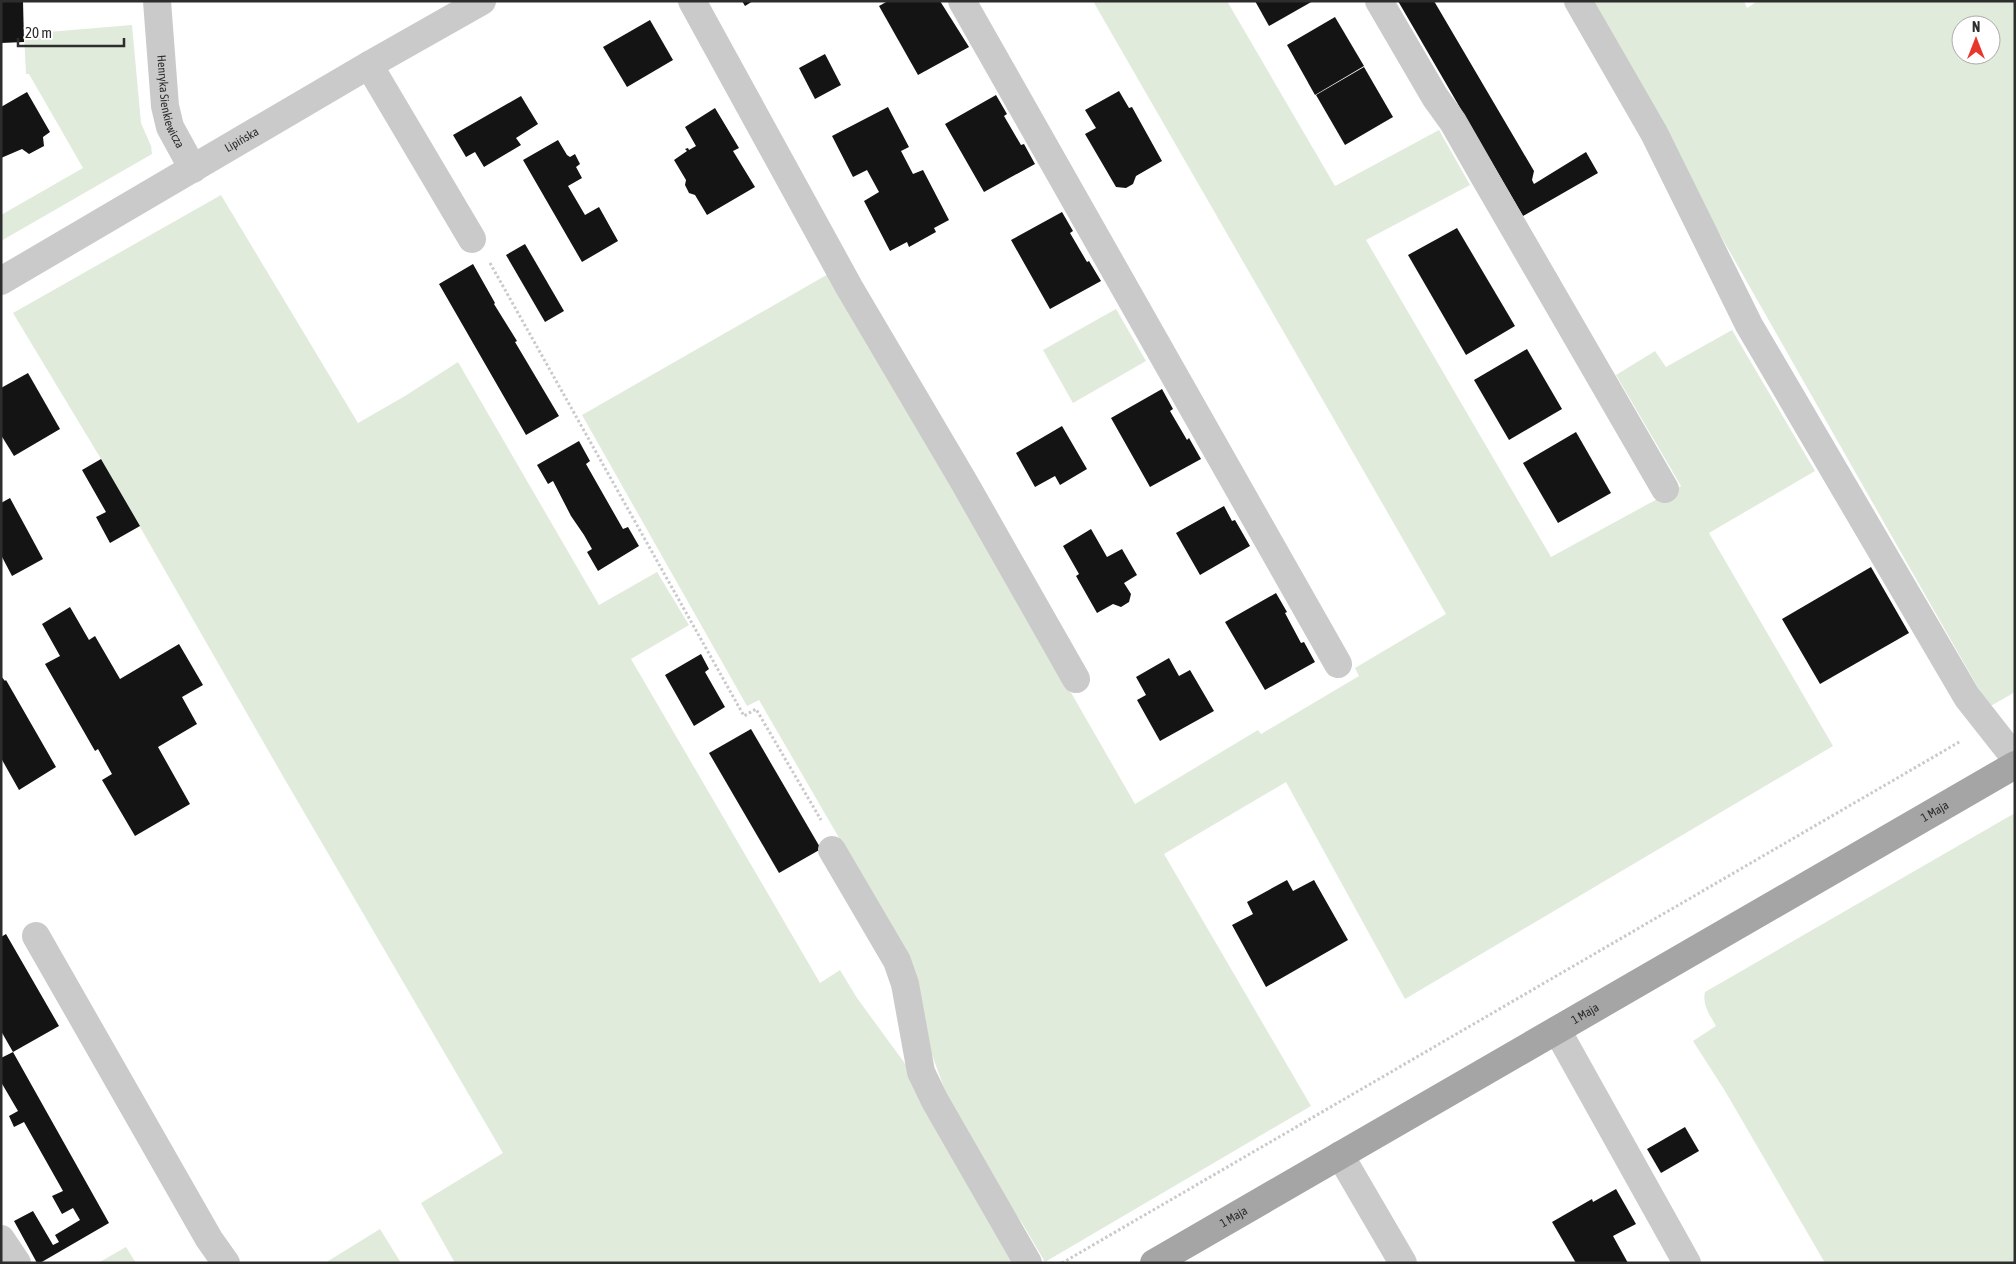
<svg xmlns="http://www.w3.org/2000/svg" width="2016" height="1264" font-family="'Asap Condensed',sans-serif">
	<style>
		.green { fill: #e1ebdb; fill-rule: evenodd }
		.building { fill: #141414 }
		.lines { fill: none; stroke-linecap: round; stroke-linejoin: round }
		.path { stroke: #cacaca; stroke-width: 3; stroke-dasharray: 2.5 2.5; stroke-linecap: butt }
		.minor { stroke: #cacaca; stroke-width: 28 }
		.major { stroke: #a5a5a5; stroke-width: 28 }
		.labels { text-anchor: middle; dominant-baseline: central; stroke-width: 5; stroke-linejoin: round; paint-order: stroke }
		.street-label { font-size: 12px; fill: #2d2d2d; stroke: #fff }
	</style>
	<rect width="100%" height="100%" fill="#fff"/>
	<g class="green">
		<path d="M1093,1H1227L1335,186L1439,130L1470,185L1366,240L1551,557L1681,486L1616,375L1655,351L1666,367L1732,330L1815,471L1709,533L1833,746L1405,999L1286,782L1164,854L1311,1106L1045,1262L1022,1223L1004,1199L954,1115L931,1052L896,936L759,700L747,706L582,415L830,273L1135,804L1258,730L1261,734L1359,676L1355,668L1446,614Z"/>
		<path d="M1587,1H1744L1747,8L1758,1H2015V692L1989,707ZM1961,25H1991V55H1961Z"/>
		<path d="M132,25L141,123L151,146L152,154L1,241V215L83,168L29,74H26L24,34Z"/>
		<path d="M221,195L358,423L405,396L458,362L599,605L657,572L689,625L631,659L820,983L840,970L857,998L906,1065L1013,1263H455L421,1203L503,1153L284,778L101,459L13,313Z"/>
		<path d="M1116,309L1146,361L1073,403L1043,350Z"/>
		<path d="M2015,813V1263H1825L1725,1091L1693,1041L1716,1026C1710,1015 1702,1005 1705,992Z"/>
		<path d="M380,1229L401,1263H325Z"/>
		<path d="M126,1247L136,1263H98Z"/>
	</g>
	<g class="building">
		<path d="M1,1H23L24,42L1,43Z"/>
		<path d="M742,1H753L745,6Z"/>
		<path d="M888,1H940L969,47L918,75L879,6Z"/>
		<path d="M1255,1H1313L1269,26Z"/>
		<path d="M1398,1H1434L1534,171L1532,180L1534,184L1586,152L1598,173L1523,216Z"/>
		<path d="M1335,17L1364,66L1315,95L1287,45Z"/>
		<path d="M650,20L673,60L627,87L603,47Z"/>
		<path d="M825,54L841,85L815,99L799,68Z"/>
		<path d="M1364,67L1393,117L1345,145L1316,95Z"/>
		<path d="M1119,91L1129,108L1132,107L1162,161L1136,176L1133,184L1126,188L1116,187L1085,134L1096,128L1085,110Z"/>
		<path d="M27,92L50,132L43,137L44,146L29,154L22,149L1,158V107Z"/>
		<path d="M996,95L1007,114L1004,116L1021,145L1024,144L1035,164L984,192L945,124Z"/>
		<path d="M521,96L538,124L516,138L521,145L484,167L475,152L466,157L453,135Z"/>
		<path d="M888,107L909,147L901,151L913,174L923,170L949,220L934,228L936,232L909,247L907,242L890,251L864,201L879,192L867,170L853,177L832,136Z"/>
		<path d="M715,108L739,148L733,151L755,187L707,215L695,195L689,193L685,185L686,180L674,160L687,151L685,149L688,148L689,150L696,146L685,127Z"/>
		<path d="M558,140L567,155L570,157L575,154L580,164L576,167L582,178L568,186L585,215L599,207L618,241L582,262L523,160Z"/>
		<path d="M1062,212L1073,231L1070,233L1087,262L1089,261L1101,281L1050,309L1011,240Z"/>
		<path d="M1457,228L1515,326L1466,355L1408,255Z"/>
		<path d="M525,244L564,311L545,322L506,255Z"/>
		<path d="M473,264L495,303L494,304L517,341L515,342L559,416L526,435L439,284Z"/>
		<path d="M1527,349L1562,409L1509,440L1474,380Z"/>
		<path d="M28,373L60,429L14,456L1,435V388Z"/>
		<path d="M1162,389L1173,409L1170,411L1187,440L1189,438L1201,459L1150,487L1111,418Z"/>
		<path d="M1062,426L1087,469L1060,485L1055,476L1035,487L1016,453Z"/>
		<path d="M1576,432L1611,493L1558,523L1523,463Z"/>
		<path d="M579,441L590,461L586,464L623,529L628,527L639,546L598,571L587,552L592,549L584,535L571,516L553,481L548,484L537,465Z"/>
		<path d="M101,459L140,526L110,543L96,517L106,512L82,470Z"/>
		<path d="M10,498L43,559L12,576L1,555V503Z"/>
		<path d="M1224,506L1232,521L1235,520L1250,546L1200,575L1176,533Z"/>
		<path d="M1091,529L1107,557L1122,549L1137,575L1124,583L1131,594L1129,602L1121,607L1113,604L1097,613L1076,576L1079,574L1063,546Z"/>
		<path d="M1871,567L1909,633L1820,684L1782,619Z"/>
		<path d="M1276,593L1287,612L1285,613L1301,643L1304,642L1315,662L1265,690L1225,622Z"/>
		<path d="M70,607L89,640L95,636L120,679L179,644L203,685L182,697L197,724L158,747L190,804L135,836L102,780L112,774L98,749L95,751L45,664L60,656L42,624Z"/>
		<path d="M701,654L709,669L705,672L725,707L694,726L665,675Z"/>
		<path d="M1169,658L1179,676L1190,670L1214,711L1160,741L1137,700L1146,695L1136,677Z"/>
		<path d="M1,676L5,681L6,680L56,767L19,790L1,758Z"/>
		<path d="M751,729L821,849L779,873L709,753Z"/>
		<path d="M1287,880L1293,891L1314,880L1348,940L1266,987L1232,925L1253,914L1247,902Z"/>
		<path d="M6,934L59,1026L13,1052L109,1223L40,1263H37L14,1221L33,1211L53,1245L59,1242L55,1235L80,1220L73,1208L62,1214L52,1196L63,1191L24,1122L14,1127L9,1116L18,1111L1,1082V1058L13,1052L1,1031V937Z"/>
		<path d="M1685,1127L1699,1151L1661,1173L1647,1149Z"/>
		<path d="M1616,1189L1636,1224L1613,1236L1628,1263H1576L1552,1222L1592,1199L1593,1202Z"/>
	</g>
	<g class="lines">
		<g class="path">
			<path d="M490,263L744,716L756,709L821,820"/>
			<path d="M1062,1263L1961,741"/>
		</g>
		<g class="minor">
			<path id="s1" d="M157,1L165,106L170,127L193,169"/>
			<path d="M692,1L849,287L964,482L1076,679"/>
			<path d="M962,1L1338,664"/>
			<path d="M1379,1L1435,97L1453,122L1485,178L1665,489"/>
			<path d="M1578,1L1654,133L1749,325L1967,697L2015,758"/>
			<path d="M369,65L472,239"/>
			<path id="s2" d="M1,281L369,65L482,1"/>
			<path d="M832,850L897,961L905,984L921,1072L935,1101L1028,1263"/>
			<path d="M36,936L209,1239L226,1263"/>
			<path d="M1557,1030L1687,1263"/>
			<path d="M1340,1155L1403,1263"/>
			<path d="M1,1239L17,1263"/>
		</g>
		<path class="major" id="s3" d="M1154,1263L2015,765"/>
	</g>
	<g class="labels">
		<g class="street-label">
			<text stroke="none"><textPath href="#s1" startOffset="102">Henryka Sienkiewicza</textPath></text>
			<text stroke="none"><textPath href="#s2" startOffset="279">Lipińska</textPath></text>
			<text stroke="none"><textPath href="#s3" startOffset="902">1 Maja</textPath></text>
			<text stroke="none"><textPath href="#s3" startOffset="498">1 Maja</textPath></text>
			<text stroke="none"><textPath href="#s3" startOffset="92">1 Maja</textPath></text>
		</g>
	</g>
	<rect width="2016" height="1264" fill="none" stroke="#2d2d2d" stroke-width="5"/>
	<g transform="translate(1976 40)"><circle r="24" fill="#ffffff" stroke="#ababab"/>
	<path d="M0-4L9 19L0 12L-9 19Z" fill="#e7372c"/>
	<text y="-8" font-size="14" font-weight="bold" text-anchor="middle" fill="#2d2d2d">N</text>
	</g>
	<path d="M18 38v8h106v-8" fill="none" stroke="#2d2d2d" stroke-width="2.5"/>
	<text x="25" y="38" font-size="15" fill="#2d2d2d" stroke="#ffffff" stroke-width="4" paint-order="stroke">20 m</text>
</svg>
